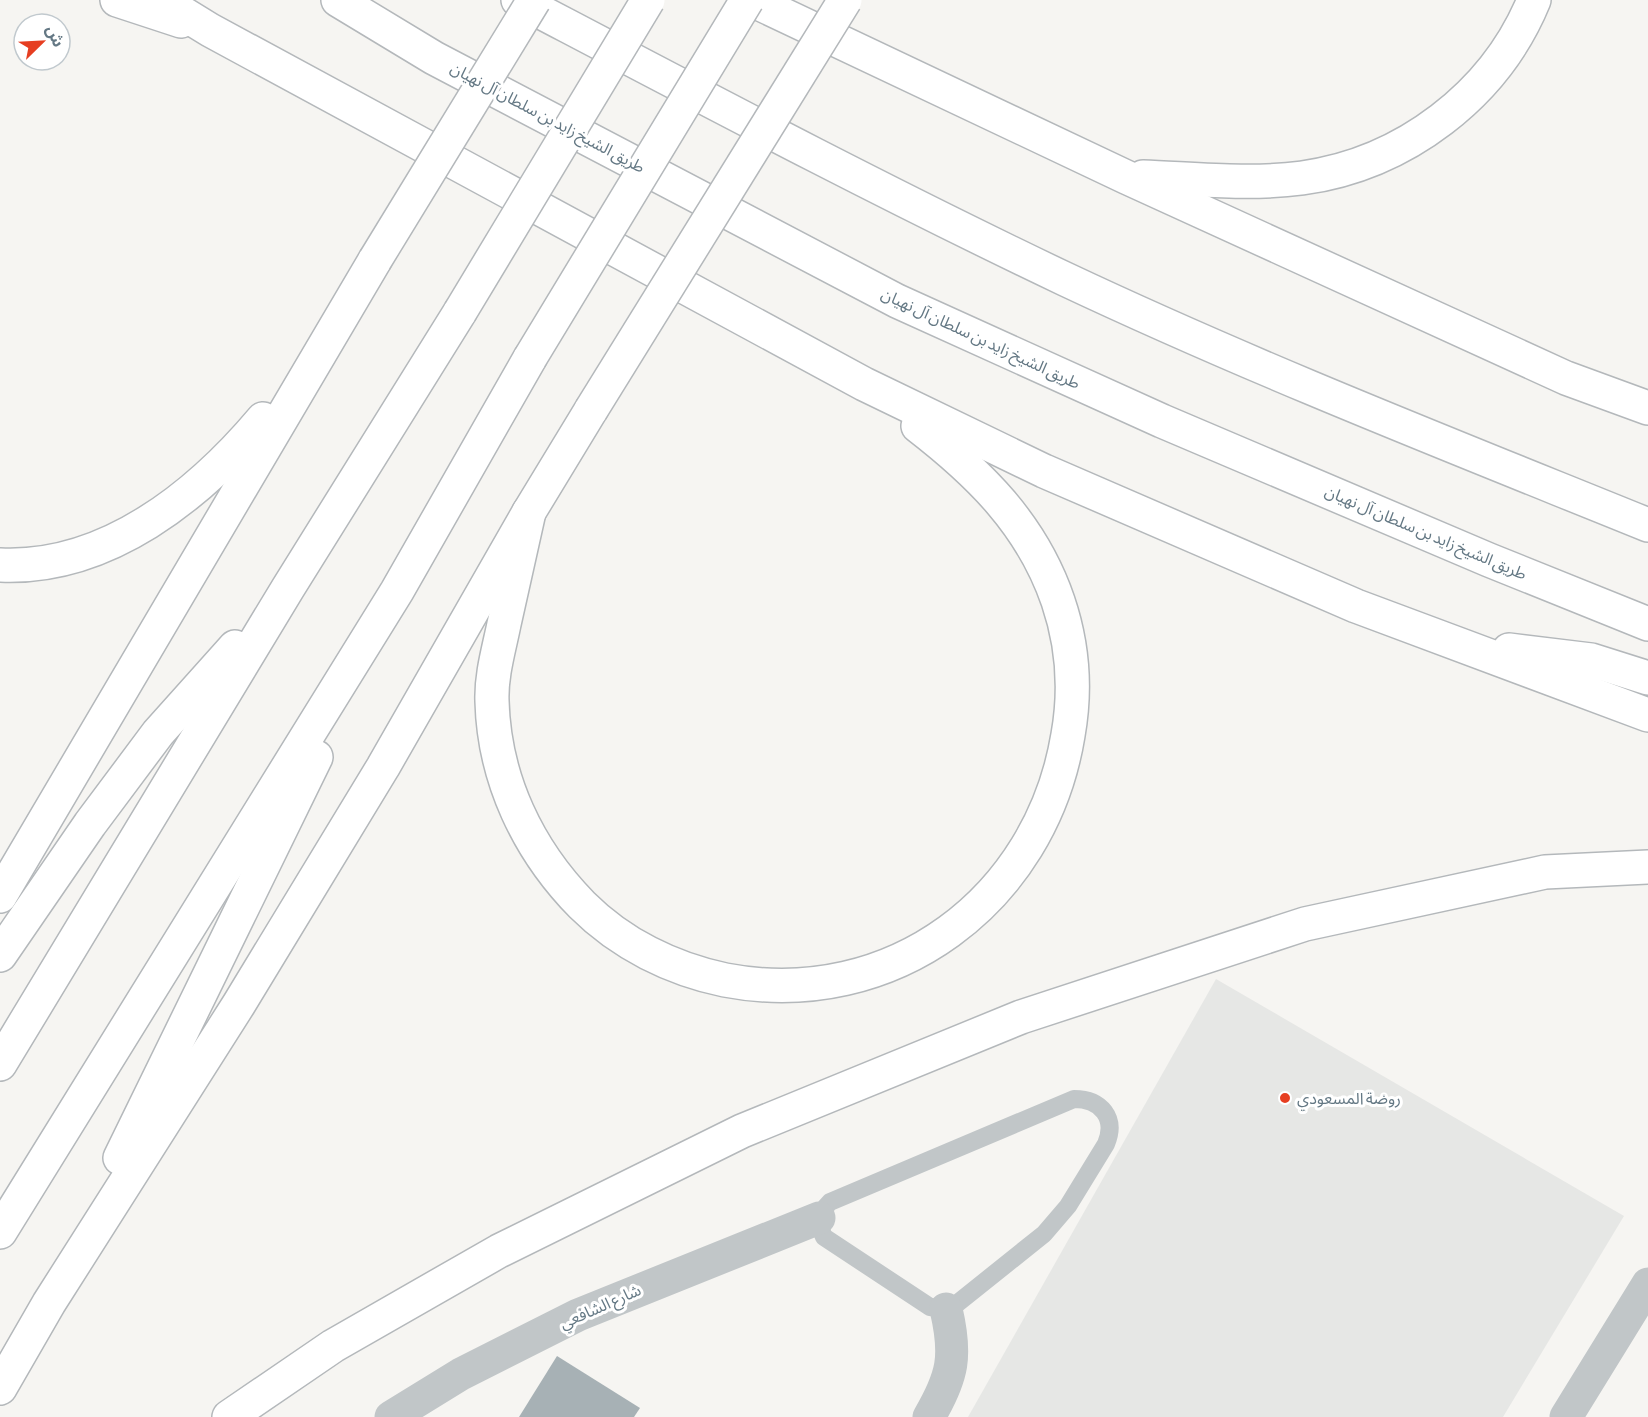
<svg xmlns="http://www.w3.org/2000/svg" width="1648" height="1417" font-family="'Asap Condensed','Noto Sans Arabic',sans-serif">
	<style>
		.built { fill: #e6e7e5 }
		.building { fill: #a7b1b5 }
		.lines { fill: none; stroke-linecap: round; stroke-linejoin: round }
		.motorway-casing { stroke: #b4b8bb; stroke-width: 36 }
		.service { stroke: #c1c6c8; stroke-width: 18 }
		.minor { stroke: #c1c6c8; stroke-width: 33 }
		.motorway { stroke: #fff; stroke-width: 33 }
		.motorway-bridge-casing { stroke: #b4b8bb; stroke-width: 36; stroke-linecap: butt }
		.motorway-bridge { stroke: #fff; stroke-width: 33 }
		.poi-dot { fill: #e63e21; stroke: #fff; stroke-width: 2 }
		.labels { text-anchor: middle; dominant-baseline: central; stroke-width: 6; stroke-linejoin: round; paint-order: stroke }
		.street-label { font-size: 16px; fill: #647884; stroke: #fff }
		.poi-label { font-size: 16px; fill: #647884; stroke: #fff; text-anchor: start }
	</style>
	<rect width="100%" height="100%" fill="#f6f5f2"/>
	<path class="built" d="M1216,979L1624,1216L1503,1417H968Z"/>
	<path class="building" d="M557,1356L640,1408L634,1417H519Z"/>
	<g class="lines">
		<defs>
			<g id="motorway">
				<path d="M117,0L181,21"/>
				<path d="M161,0L210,30L864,384L1044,471L1356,606L1648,715"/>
				<path d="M338,0L434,58L897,301L1162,421L1489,560L1648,624"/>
				<path d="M518,0C699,95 880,191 1065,279C1256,369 1453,446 1648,525"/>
				<path d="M752,0L1126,177L1566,378L1648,408"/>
				<path d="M1143,177C1195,179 1250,185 1302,178C1404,164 1495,95 1534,0"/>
				<path d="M529,512C521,549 512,587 504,624C499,649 491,675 492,701C494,779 528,850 582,905C621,944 672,969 725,980C892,1012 1041,900 1068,735C1076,690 1073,645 1058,601C1032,525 980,474 918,426"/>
				<path d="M0,565C107,570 199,495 263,419"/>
				<path d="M1509,650L1591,660L1648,678"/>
				<path d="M0,896L375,260"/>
				<path d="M0,955L90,824L158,733L235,647"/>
				<path d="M0,1064L288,588L460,312"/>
				<path d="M120,1158L316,757"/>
				<path d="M0,1232L397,591L530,358"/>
				<path d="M0,1388L49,1303L239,1004L383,767L529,512L591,410"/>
				<path d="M229,1417L333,1346L499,1251L742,1131L1021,1017L1305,924L1545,872L1648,867"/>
			</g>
		</defs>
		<use href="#motorway" class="motorway-casing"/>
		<path class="service" d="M1074,1099C1101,1099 1117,1118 1106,1144L1068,1206L1044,1234L954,1306L946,1309L930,1307L824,1237C817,1222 819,1213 830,1202Z"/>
		<g class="minor">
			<path d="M391,1417L461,1374L578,1315L819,1218"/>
			<path d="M929,1417C953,1376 957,1356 946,1309"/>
			<path d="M1566,1417L1648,1284"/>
		</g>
		<use href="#motorway" class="motorway"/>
		<defs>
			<g id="motorway-bridge">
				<path d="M375,260L534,0"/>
				<path d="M460,312L648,0"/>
				<path d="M530,358L747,0"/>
				<path d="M591,410L845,0"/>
			</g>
		</defs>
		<use href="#motorway-bridge" class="motorway-bridge-casing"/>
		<use href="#motorway-bridge" class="motorway-bridge"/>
	</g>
	<circle class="poi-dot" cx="1285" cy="1098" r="6"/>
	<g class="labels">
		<g class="street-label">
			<text transform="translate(548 117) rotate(28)">طريق الشيخ زايد بن سلطان آل نهيان</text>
			<text transform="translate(981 338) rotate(25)">طريق الشيخ زايد بن سلطان آل نهيان</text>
			<text transform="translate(1426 532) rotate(23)">طريق الشيخ زايد بن سلطان آل نهيان</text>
			<text transform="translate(600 1306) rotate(-24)">شارع الشافعي</text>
		</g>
		<g class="poi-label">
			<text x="1297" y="1098">روضة المسعودي</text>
		</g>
	</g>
	<g transform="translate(42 42) rotate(66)"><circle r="28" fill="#ffffff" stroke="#c1c9ce" stroke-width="1.5"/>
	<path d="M0-4.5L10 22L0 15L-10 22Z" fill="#e63e21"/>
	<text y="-9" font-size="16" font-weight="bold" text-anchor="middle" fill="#647884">ش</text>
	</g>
</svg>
